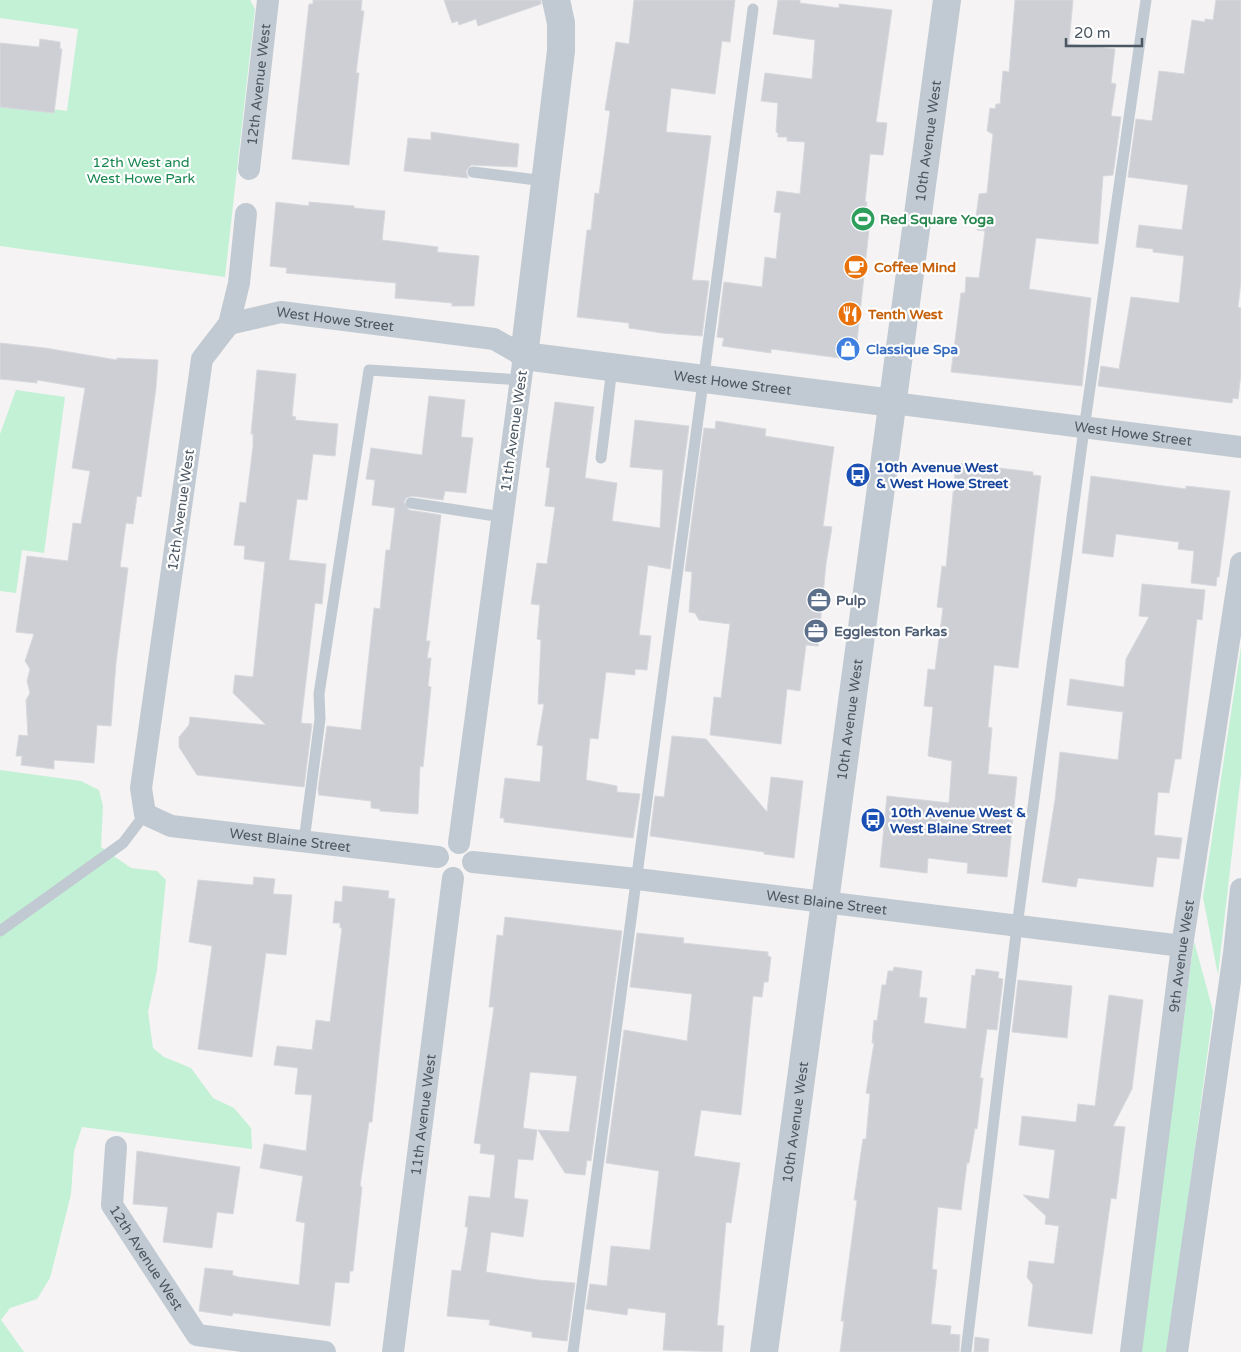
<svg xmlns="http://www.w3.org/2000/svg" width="1241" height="1352" font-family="'Varela Round',sans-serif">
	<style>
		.green { fill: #c3f1d5 }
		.building { fill: #cdcfd5; stroke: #d7d9de }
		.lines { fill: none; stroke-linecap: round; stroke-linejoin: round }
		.service { stroke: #c1cad2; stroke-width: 11 }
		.minor { stroke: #c1cad2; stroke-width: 22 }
		.tertiary { stroke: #c1cad2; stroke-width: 28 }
		.labels { text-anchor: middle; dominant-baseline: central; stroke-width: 4.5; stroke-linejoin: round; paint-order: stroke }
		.street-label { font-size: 14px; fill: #4a5661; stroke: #fff }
		.park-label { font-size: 14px; fill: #17864f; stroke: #fff }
		.leisure-label { font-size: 14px; font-weight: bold; fill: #27864d; stroke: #fff; text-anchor: start }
		.food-label { font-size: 14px; font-weight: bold; fill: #c56008; stroke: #fff; text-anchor: start }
		.shop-label { font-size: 14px; font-weight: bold; fill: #366cbe; stroke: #fff; text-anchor: start }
		.transit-label { font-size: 14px; font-weight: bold; fill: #164399; stroke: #fff; text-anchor: start }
		.service-label { font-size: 14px; font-weight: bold; fill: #4e5e75; stroke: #fff; text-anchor: start }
	</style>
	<rect width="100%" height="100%" fill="#f5f3f3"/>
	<g class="green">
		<path d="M0,0H250L255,9L225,277L0,246V102L67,111L78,29L0,18Z"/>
		<path d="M16,390L65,397L44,553L22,550L16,593L0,591V434Z"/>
		<path d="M1241,647V774L1218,975L1203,897Z"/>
		<path d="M0,770L81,781L99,790L103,806L101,847L131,868L157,871L166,880L157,970L148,1012L153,1048L164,1057L191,1068L213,1098L234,1108L251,1128L252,1149L82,1127L74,1151L71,1194L50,1278L37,1299L10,1308L1,1320L24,1352H0Z"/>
		<path d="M1194,941L1213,1011L1168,1352H1140Z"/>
	</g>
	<g class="building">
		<path d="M313,0H362L361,11H364L356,73H359L349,165L292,159L309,4H313Z"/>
		<path d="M444,0H541V4L478,26L476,19L459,25L458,21L452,23Z"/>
		<path d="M634,0H735L730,42L722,41L715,94L671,88L666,132L711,136L692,280L709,281L702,336L662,333L629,328V323L577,317L587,230H591L595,193L599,194L610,111L605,110L616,42L629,44Z"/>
		<path d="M778,0H800V3L839,8V4L892,10L876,122L887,123L883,155L870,154L865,202H867L866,210L871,211L855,360L771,349V353L722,346L724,338L717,337L724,282L762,287L765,257L776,259L781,213L774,212L777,191L800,194L805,142L787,141V137H778V133L776,132L778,103L761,101L765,73L812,79L815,40L773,34Z"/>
		<path d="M1015,0H1073L1069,44L1115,49L1111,83L1116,84L1111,116L1121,117L1113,175L1103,176L1098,244L1036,238L1029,289L1091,298L1082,386L951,372L961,293H965L966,277L979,278L985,231L977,230L978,224H975L979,194L987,193L993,134L987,131L990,108L995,109L996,104H1000L1003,71L1009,72Z"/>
		<path d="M1216,0H1241V281L1238,307L1241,308V374L1238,399L1233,398L1232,403L1098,386L1101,366L1119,369L1131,297L1179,303L1184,256L1153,252V249L1136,247L1139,225L1182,230L1188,185L1128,177L1136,119L1152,121L1159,71L1184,74L1192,20L1205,22V19L1213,20Z"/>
		<path d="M40,39L60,42V49H62L54,113L0,107V43L39,47Z"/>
		<path d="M431,132L519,144L517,167L471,165L466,171L468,178L404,171L408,138L431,140Z"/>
		<path d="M276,202L309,206V202L354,206V208L385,211L382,240L438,247L437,252L479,256L474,306H452V303L395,298L396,283L286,273L287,268L270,266Z"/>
		<path d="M0,343L45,348L117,360V358L158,360L156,388L141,497L137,496L133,524L126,523L120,567L128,568L116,663L111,726L97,725L94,763L54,760V769L21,765L22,756H16L19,735L28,736L26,700L30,693L27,681L30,669L25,661L34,634L16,632L27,556L68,561L73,523L81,524L90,471L72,468L85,388L37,380V383L0,379Z"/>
		<path d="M257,370L296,374L292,416L296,417L295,420L338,424L335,456L313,454L307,500L297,499L289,560L326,564L322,604L315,603L301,723L312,724L304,787L197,775L179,747V737L189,725L190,717L266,725L233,693L235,675L253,677L265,562L244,559L245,546L234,545L240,502L246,503L253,446V434H251Z"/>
		<path d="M429,396L465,400L461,437L473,438L466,493L445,491L443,500L412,496L406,498L404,502L409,510L441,515L426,641H430L427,658H431L428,686L431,687L423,767L420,766L418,814L380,811V809L371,808V801L319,795L318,789L327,726L361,730L374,608L380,609L386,550H390L395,508L372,505L375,480L366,479L371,448L422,455Z"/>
		<path d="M555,402L594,407L585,478L617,483L612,521L660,528L663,470L630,467L635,420L689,426L670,569L648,565L639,635L651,636L647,670L635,669V675L606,672L598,739L590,738L586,780L617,786V792L640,794L633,838L504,822V818H500L505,778L540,782L543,746L537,745L544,704H538L541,640L537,639L540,605L531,604L537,563L547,564L555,507L545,506L550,468L546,467Z"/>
		<path d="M716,421L766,429L765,436L834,447L823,526L832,527L826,564L818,646L806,645L800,691L787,689L781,744L710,735L714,697L721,698L730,624L699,620L695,613L689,612L692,572L685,571L704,428L715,429Z"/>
		<path d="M956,463L1033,472V475L1041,476L1018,668L994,665L988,727L992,728L988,774L1017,777L1007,877L967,873L968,863L928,858L927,873L880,867L887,796L949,803L952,761L928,756L933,707L924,706L928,669L935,670L943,608L937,607L942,566L946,567Z"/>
		<path d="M1091,476L1186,489V486L1230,491L1219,577H1217L1216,586L1191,583L1194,551L1178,549L1179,542L1116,534L1113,557L1082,553Z"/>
		<path d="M1142,584L1205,590L1202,620L1197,619L1181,759H1175L1169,793L1158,792L1154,835L1182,838L1179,859L1157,857L1153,887L1078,878L1076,887L1042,882L1055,800L1060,752L1118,760L1123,712L1067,705L1070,679L1124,687L1126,659L1149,617L1139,616Z"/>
		<path d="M672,736L706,739L767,812L771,777L803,781L794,858L764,854V852L650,836L655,796L664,797Z"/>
		<path d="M254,877L275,879L273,894L292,895L286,955L266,953L252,1057L198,1049L212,946L189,942L198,880L253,885Z"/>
		<path d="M343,886L389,891L388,898L395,899L372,1122H369L360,1186L362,1187L353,1271H350L349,1283L335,1282L330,1326L233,1313L232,1316L199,1311L205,1268L233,1271L232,1275L238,1277L299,1285L305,1223L296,1221L303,1176L260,1168L264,1144L306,1151L312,1095L295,1094L298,1068L274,1065L277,1046L312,1050L316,1020L330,1022L342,928H340V923H333L335,901L342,902Z"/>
		<path d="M505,917L622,931L591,1161L587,1160L585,1175L565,1173L538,1130L569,1132L577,1076L530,1072L523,1128L537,1130L533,1160L518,1159L514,1198L528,1200L523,1237L491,1232L486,1272L538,1280L575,1283L567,1341L532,1337V1332L489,1325L490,1320L447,1316L452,1270L461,1271L468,1227H465L469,1196L490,1198L495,1155L480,1153L481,1144L474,1143L494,1007H489L497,935L503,936Z"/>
		<path d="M637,933L684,938L683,943L768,952V956L771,957L768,982H764L762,997L753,996L741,1115L701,1110L694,1156L740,1163L731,1223L726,1222L717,1325L724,1326L722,1352L663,1350L666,1313L628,1308L627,1315L586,1309L590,1284L607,1286L611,1246L650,1250L659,1171L606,1163L624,1030L687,1041L692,994L630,987Z"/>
		<path d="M894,967L922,971L919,997L927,998L924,1023L966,1029L972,975L975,976L976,969L999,972L998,978L1003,979L997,1030L987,1029L980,1078H983L977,1129L975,1128L969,1163H967L961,1210L938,1207L932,1269L937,1270L931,1324L951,1326L950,1334L960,1335L959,1352H840L844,1321H841L857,1200H854L863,1139H866L870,1094L866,1093L874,1043H872L874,1020L877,1021L882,985H886L888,971H893Z"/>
		<path d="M1018,980L1072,986L1067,1038L1012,1032Z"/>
		<path d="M1109,995L1143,1000L1132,1089L1113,1126L1125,1127L1116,1199L1111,1198L1092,1334L1028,1326L1033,1285L1027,1277L1029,1261L1054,1264L1059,1226L1045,1224L1046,1216L1023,1195L1049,1199L1055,1150L1019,1145L1022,1116L1076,1122L1078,1104L1095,1106Z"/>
		<path d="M137,1151L240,1167L233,1214L217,1212L212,1248L163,1242L168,1207L133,1204Z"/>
		<path d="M975,1337L989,1339L988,1352H974Z"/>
	</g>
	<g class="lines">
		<g class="service">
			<path d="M473,172L545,181"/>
			<path d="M601,458L612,368"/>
			<path d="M411,503L502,517"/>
			<path d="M304,841L320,719L319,694L369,370L521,380"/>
			<path d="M0,931L123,843L145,814"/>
			<path d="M573,1352L753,9"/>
			<path d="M966,1352L1017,926L1084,429L1146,0"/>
		</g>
		<g class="minor">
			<path id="s1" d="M249,169L268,0"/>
			<path id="s2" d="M246,214L239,283L229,324L202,359L141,788L145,814L171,826L438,857"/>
			<path id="s3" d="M229,324L281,312L494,339L524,356L459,843"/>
			<path id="s4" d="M893,403L1241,447"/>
			<path id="s5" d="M473,862L637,879L1182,946"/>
			<path id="s6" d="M116,1147L112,1205L197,1335L325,1352"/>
			<path id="s7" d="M393,1352L453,878"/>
			<path id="s8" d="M1131,1352L1182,946L1241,563"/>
			<path d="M1177,1352L1234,953L1241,889"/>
		</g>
		<g class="tertiary">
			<path id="s9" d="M556,0L561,23V51L524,356L893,403"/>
			<path id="s10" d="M764,1352L947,0"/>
		</g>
	</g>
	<defs>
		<symbol id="stadium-disc" viewBox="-11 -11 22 22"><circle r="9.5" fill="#2e9e5b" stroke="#fff"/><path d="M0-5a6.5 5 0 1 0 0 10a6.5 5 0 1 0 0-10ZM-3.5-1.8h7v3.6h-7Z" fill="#fff"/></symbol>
		<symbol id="cafe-disc" viewBox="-11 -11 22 22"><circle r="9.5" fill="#e8710a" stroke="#fff"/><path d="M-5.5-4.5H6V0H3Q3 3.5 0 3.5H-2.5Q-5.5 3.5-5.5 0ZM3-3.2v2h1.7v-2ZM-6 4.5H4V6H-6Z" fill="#fff"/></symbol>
		<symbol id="restaurant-disc" viewBox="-11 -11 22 22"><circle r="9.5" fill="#e8710a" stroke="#fff"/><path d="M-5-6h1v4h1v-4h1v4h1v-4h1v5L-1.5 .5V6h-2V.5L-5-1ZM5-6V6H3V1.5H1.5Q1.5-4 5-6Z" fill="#fff"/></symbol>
		<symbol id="shop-disc" viewBox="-11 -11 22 22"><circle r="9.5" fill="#3f7fe0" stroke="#fff"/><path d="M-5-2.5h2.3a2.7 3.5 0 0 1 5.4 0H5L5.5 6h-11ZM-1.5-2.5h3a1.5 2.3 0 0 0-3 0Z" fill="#fff"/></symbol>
		<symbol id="bus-disc" viewBox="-11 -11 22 22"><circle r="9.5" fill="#1a4fb4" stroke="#fff"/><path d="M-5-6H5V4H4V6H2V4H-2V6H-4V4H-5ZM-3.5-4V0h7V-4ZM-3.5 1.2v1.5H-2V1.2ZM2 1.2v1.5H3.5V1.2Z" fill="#fff"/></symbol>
		<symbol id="office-disc" viewBox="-11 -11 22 22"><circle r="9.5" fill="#5c6f8a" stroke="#fff"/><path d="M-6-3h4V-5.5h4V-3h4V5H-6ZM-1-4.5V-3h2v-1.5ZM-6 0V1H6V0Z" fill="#fff"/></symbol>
	</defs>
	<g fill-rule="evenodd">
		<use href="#stadium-disc" x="849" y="205" width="28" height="28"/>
		<use href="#cafe-disc" x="842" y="253" width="28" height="28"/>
		<use href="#restaurant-disc" x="836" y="300" width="28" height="28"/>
		<use href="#shop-disc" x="834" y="335" width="28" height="28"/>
		<use href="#bus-disc" x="844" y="461" width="28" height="28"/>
		<use href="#office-disc" x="805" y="586" width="28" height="28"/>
		<use href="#office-disc" x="802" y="617" width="28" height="28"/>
		<use href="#bus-disc" x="859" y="806" width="28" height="28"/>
	</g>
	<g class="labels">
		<g class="street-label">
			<text stroke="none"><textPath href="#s1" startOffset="85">12th Avenue West</textPath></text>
			<text stroke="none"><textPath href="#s10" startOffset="1222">10th Avenue West</textPath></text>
			<text stroke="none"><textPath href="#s3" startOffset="108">West Howe Street</textPath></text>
			<text stroke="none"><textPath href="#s9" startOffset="569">West Howe Street</textPath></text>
			<text transform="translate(514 431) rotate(-82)">11th Avenue West</text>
			<text stroke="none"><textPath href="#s4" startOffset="242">West Howe Street</textPath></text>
			<text transform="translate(181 510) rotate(-82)">12th Avenue West</text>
			<text stroke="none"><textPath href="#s10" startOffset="638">10th Avenue West</textPath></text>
			<text stroke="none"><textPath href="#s2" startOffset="764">West Blaine Street</textPath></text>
			<text stroke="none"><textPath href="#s5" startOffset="356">West Blaine Street</textPath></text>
			<text stroke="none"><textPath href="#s8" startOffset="399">9th Avenue West</textPath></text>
			<text stroke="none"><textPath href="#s7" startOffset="239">11th Avenue West</textPath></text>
			<text stroke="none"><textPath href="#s10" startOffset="232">10th Avenue West</textPath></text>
			<text stroke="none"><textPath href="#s6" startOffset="121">12th Avenue West</textPath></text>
		</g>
		<g class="park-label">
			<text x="141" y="162">12th West and<tspan x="141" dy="16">West Howe Park</tspan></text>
		</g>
		<g class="leisure-label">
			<text x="880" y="219">Red Square Yoga</text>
		</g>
		<g class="food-label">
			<text x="874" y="267">Coffee Mind</text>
			<text x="868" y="314">Tenth West</text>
		</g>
		<g class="shop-label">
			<text x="866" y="349">Classique Spa</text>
		</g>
		<g class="transit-label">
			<text x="876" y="467">10th Avenue West<tspan x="876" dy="16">&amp; West Howe Street</tspan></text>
			<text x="890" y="812">10th Avenue West &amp;<tspan x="890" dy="16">West Blaine Street</tspan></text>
		</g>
		<g class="service-label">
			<text x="836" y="600">Pulp</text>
			<text x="834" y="631">Eggleston Farkas</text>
		</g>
	</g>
	<path d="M1066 38v8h76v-8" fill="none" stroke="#4a5661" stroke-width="2.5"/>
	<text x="1074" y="38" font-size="15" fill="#4a5661" stroke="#ffffff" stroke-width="4" paint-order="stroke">20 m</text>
</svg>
